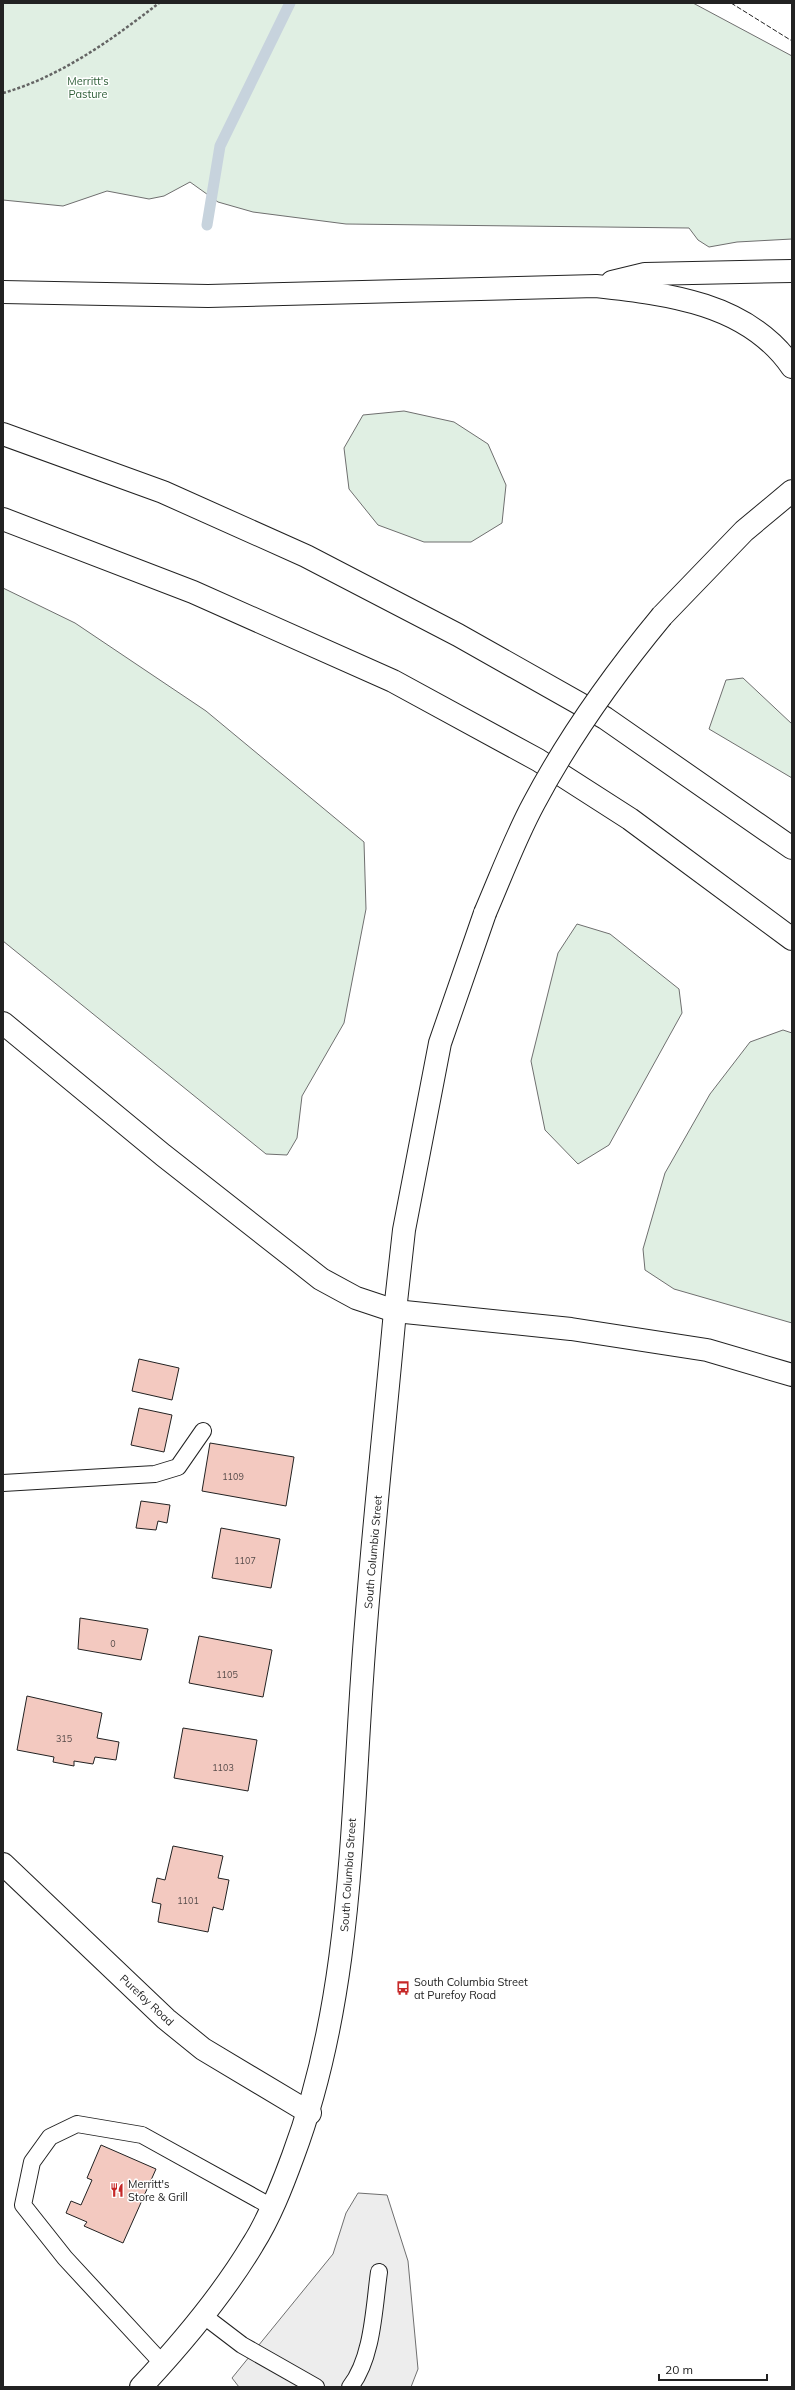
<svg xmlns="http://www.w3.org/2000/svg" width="795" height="2390" font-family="Mulish,sans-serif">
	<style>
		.green { fill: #e0efe3; stroke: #6f6f6f }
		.parking { fill: #ededed; stroke: #6f6f6f }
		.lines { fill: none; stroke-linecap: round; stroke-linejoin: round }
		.stream { stroke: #c7d3dd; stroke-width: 11 }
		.building { fill: #f3c9c0; stroke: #222 }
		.lane-casing { stroke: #222; stroke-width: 18 }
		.street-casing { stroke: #222; stroke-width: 24 }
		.primary-casing { stroke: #222; stroke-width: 24 }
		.highway-casing { stroke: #222; stroke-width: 24 }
		.path { stroke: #646464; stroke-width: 2.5; stroke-dasharray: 3 2; stroke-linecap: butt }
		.lane { stroke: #fff; stroke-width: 16 }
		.street { stroke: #fff; stroke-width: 22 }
		.primary { stroke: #fff; stroke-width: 22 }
		.highway { stroke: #fff; stroke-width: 22 }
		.highway-bridge-casing { stroke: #222; stroke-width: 24; stroke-linecap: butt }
		.highway-bridge { stroke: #fff; stroke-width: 22 }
		.fence { stroke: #222; stroke-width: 1; stroke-dasharray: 5 2; stroke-linecap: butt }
		.labels { text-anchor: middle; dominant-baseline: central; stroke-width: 3; stroke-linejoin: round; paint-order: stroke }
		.number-label { font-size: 9px; fill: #564c4a }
		.park-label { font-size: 11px; fill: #2f5e38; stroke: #fff }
		.street-label { font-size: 11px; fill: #222; stroke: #fff }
		.poi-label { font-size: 11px; fill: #222; stroke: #fff; text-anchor: start }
	</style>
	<rect width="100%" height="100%" fill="#fff"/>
	<g class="green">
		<path d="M3,3H693L792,56V239L737,242L709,247L698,240L689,228L346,224L253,212L218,202L190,182L164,196L149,199L107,191L63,206L3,200Z"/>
		<path d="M404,411L454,422L488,444L506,485L502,523L471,542H424L378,525L349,489L344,448L363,415Z"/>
		<path d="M3,588L75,623L206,711L364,842L366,909L344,1023L302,1096L297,1138L287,1155L266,1154L3,941Z"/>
		<path d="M743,678L792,724V778L709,729L726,680Z"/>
		<path d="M577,924L610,934L679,989L682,1013L609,1145L578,1164L545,1130L531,1061L558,953Z"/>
		<path d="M783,1030L792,1033V1323L674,1289L645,1270L643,1249L665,1173L710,1094L750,1042Z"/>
	</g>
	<path class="parking" d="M358,2193L387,2195L408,2261L418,2369L411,2387H239L232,2378L333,2254L346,2213Z"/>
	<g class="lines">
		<path class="stream" d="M207,225L220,146L290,3"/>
	</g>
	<g class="building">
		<path d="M139,1359L179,1368L172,1400L132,1391Z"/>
		<path d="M139,1408L172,1415L164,1452L131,1445Z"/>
		<path d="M210,1443L294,1457L286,1506L202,1491Z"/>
		<path d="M141,1501L170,1505L167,1523L158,1521L156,1530L136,1528Z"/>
		<path d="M221,1528L280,1539L271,1588L212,1578Z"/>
		<path d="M80,1618L148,1629L141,1660L78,1649Z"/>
		<path d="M199,1636L272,1650L263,1697L189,1683Z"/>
		<path d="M27,1696L102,1713L97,1738L119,1742L116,1760L95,1757L93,1764L74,1761V1766L53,1762L54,1757L17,1750Z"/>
		<path d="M183,1728L257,1740L248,1791L174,1778Z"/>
		<path d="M173,1846L223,1856L218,1878L229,1880L223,1910L213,1907L208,1932L158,1922L161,1904L152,1902L157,1878L165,1880Z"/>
		<path d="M101,2145L156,2169L123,2243L84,2226L87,2222L66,2213L71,2201L81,2205L92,2180L87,2178Z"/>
	</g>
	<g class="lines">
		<defs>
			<g id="lane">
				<path d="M3,1483L155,1474L178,1467L203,1431"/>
				<path d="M204,2316L242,2345L316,2387"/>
				<path d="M163,2364L65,2258L23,2205L32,2162L50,2137L77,2124L142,2135L272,2207"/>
				<path d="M350,2387C373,2358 374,2307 379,2272"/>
			</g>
			<path id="street" d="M3,1864L166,2019L203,2049L310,2113"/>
			<path id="primary" d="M141,2387C183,2342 222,2296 253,2244C270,2217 282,2186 293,2156C350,2004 351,1839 362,1679C370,1556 384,1434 395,1311"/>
			<g id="highway">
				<path d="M612,282L645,274L792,271"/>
				<path d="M3,292L208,296L596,286C668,294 748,303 792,367"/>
				<path d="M3,434L163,492L306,556L458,635L605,718L792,848"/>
				<path d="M3,519L193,592L393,681L538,760L630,819L792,939"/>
				<path d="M662,616L744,531L792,491"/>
				<path d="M3,1023L163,1155L321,1279L356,1298L395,1311L571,1329L707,1350L792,1375"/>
				<path d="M395,1311L404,1230L440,1043L485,913"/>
			</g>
		</defs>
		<use href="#lane" class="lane-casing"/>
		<use href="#street" class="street-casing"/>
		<use href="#primary" class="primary-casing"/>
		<use href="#highway" class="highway-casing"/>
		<path class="path" d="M3,93C60,77 113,39 159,3"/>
		<use href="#lane" class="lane"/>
		<use href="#street" class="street"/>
		<use href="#primary" class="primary"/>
		<use href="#highway" class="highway"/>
		<defs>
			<path id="highway-bridge" d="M485,913C501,876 515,838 534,803C570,735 614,674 662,616"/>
		</defs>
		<use href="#highway-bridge" class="highway-bridge-casing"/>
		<use href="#highway-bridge" class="highway-bridge"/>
		<path class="fence" d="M731,3L792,41"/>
	</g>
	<defs>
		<symbol id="bus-bare" viewBox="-9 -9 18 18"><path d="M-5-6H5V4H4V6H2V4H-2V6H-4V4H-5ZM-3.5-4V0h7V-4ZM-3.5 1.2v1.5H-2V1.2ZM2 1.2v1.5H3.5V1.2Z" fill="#c62828" stroke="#fff" stroke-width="2.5" paint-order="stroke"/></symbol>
		<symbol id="restaurant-bare" viewBox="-9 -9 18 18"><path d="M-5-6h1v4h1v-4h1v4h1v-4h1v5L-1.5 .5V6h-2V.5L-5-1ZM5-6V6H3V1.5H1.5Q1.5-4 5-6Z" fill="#c62828" stroke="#fff" stroke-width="2.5" paint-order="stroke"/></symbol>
	</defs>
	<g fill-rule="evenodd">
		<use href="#bus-bare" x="393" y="1978" width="20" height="20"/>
		<use href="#restaurant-bare" x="107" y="2180" width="20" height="20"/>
	</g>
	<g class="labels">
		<g class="number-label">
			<text x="233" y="1476">1109</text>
			<text x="245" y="1560">1107</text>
			<text x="113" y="1643">0</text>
			<text x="227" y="1674">1105</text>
			<text x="64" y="1738">315</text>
			<text x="223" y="1767">1103</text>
			<text x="188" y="1900">1101</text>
		</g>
		<g class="park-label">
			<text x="88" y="81">Merritt's<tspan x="88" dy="13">Pasture</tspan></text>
		</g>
		<g class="street-label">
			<text transform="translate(373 1552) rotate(-85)">South Columbia Street</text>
			<text transform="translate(348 1875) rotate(-86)">South Columbia Street</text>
			<text transform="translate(147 2000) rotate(43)">Purefoy Road</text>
		</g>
		<g class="poi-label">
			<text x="414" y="1982">South Columbia Street<tspan x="414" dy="13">at Purefoy Road</tspan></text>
			<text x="128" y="2184">Merritt's<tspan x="128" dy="13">Store &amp; Grill</tspan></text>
		</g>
	</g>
	<rect width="795" height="2390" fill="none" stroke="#222222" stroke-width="8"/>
	<path d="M659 2374v6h108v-6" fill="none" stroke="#222222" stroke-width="2"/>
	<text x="665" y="2374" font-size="12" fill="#222222" stroke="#ffffff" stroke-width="3" paint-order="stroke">20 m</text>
</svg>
